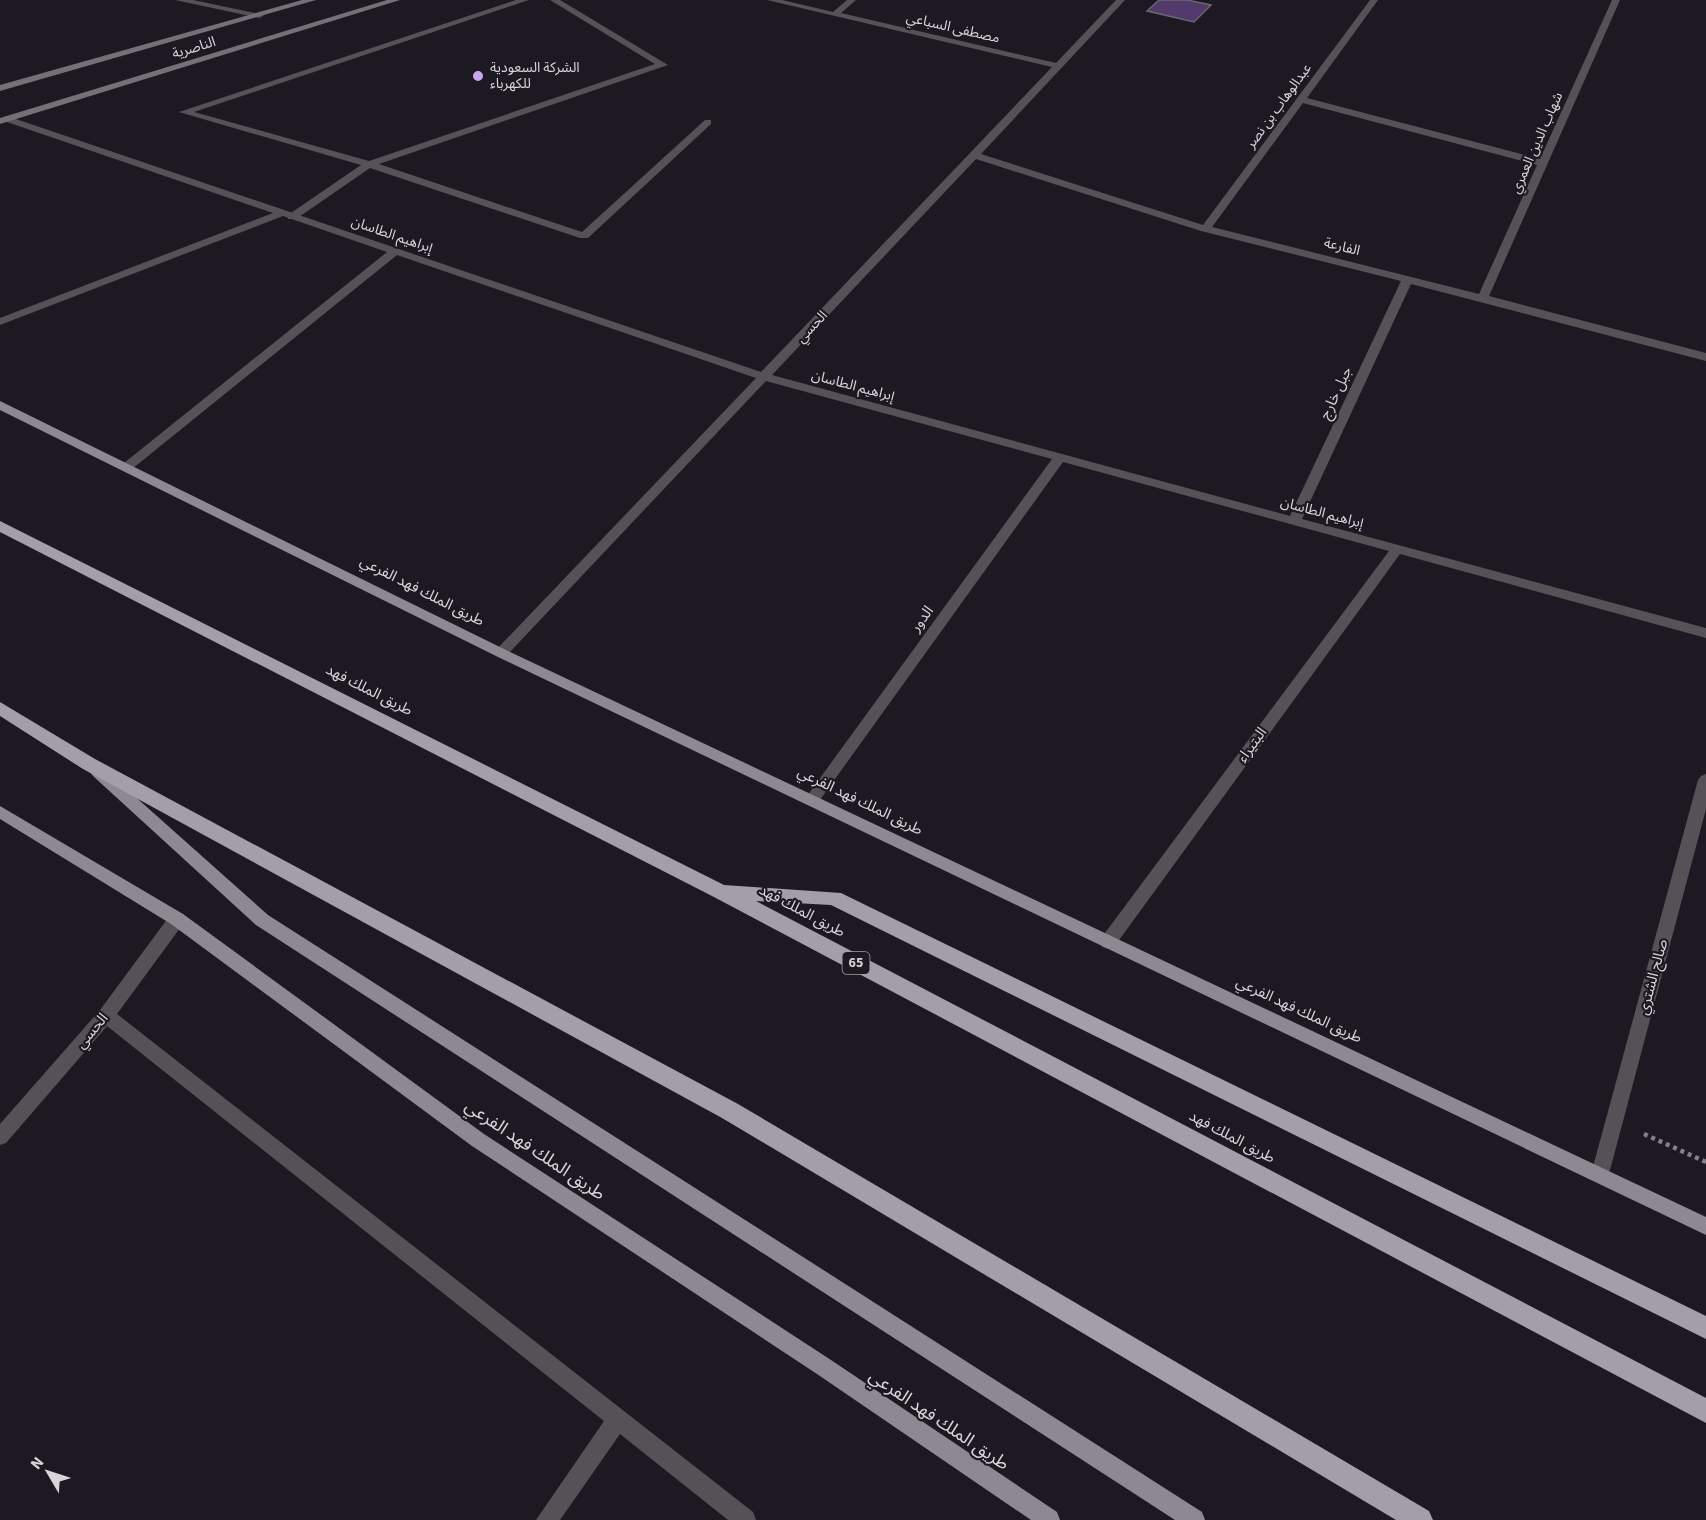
<svg xmlns="http://www.w3.org/2000/svg" width="1706" height="1520" font-family="'Source Sans 3','Noto Sans Arabic',sans-serif">
	<style>
		.building { fill: #533a6c; stroke: #6b6670; stroke-width: 1.5 }
		.lines { fill: none; stroke-linecap: round; stroke-linejoin: round }
		.path { stroke: #838088; stroke-width: 4.5; stroke-dasharray: 4 4; stroke-linecap: butt }
		.service { fill: #545256; fill-rule: evenodd }
		.minor { fill: #545256; fill-rule: evenodd }
		.secondary { fill: #747078; fill-rule: evenodd }
		.primary { fill: #8d8892; fill-rule: evenodd }
		.motorway { fill: #a39eaa; fill-rule: evenodd }
		.poi-dot { fill: #c9a5ee; stroke: #1d1922; stroke-width: 2 }
		.labels { text-anchor: middle; dominant-baseline: central; stroke-width: 4.5; stroke-linejoin: round; paint-order: stroke }
		.far-street-label { font-size: 14px; fill: #d7d5db; stroke: #1d1922 }
		.far-poi-label { font-size: 14px; fill: #d7d5db; stroke: #1d1922; text-anchor: start }
		.shield { fill: #1d1922; stroke: #9f9da4; stroke-width: 1.5 }
		.shield-label { font-size: 14px; font-weight: bold; fill: #d7d5db }
		.street-label { font-size: 15px; fill: #d7d5db; stroke: #1d1922 }
		.near-street-label { font-size: 18px; fill: #d7d5db; stroke: #1d1922 }
	</style>
	<rect width="100%" height="100%" fill="#1d1922"/>
	<path class="building" d="M1159,0H1187L1211,5L1194,22L1147,11Z"/>
	<g class="lines">
		<path class="path" d="M1644,1134L1706,1162"/>
		<path class="service" d="M516,0H529L194,112L369,161L655,64L550,0H560L668,65L379,164L582,232L705,120H711V124L588,238H580L370,168L296,219H288V215L361,165L179,112Z"/>
		<g class="minor">
			<path d="M175,0H193L264,15L260,18Z"/>
			<path d="M767,0H782L833,12L847,0H856L841,13L1056,63L1116,0H1125L981,154L1203,225L1370,0H1378L1307,98L1540,159L1612,0H1620L1489,296L1706,353V361L1411,284L1302,519L1706,628V638L1400,554L1114,947L1108,949L1102,947L1100,942L1102,937L1389,551L1063,462L817,804H807L804,800L807,796L1052,459L766,381L506,656H496L494,653L496,650L756,378L397,255L132,469L128,470L122,466L124,463L387,252L283,216L0,325V318L273,213L4,121V117L7,116L761,372L1052,67ZM1303,103L1537,165L1479,294L1212,227ZM976,159L1201,231L1401,281L1290,516L772,375Z"/>
			<path d="M1706,774V809L1609,1174L1607,1180L1600,1182L1593,1180L1591,1174L1698,780L1701,776Z"/>
			<path d="M177,913L183,914L185,919L183,924L117,1014L753,1512L756,1520H728L620,1434L560,1520H536L604,1421L107,1026L6,1143L0,1145V1124L100,1010L171,914Z"/>
		</g>
		<g class="secondary">
			<path d="M302,0H316L0,91V85Z"/>
			<path d="M387,0H400L0,124V118Z"/>
		</g>
		<g class="primary">
			<path d="M0,401L506,650L1706,1217V1235L496,656L0,410Z"/>
			<path d="M98,766L103,768L268,915L1202,1512L1205,1520H1175L256,925L93,776L90,772L93,768Z"/>
			<path d="M0,806L183,914L484,1134L831,1360L1057,1512L1060,1520H1031L817,1374L472,1146L171,924L0,819Z"/>
		</g>
		<g class="motorway">
			<path d="M0,521L724,885L841,893L1706,1316V1339L831,905L756,901L1706,1398V1423L712,896L0,532Z"/>
			<path d="M0,702L95,759L738,1104L1429,1511L1433,1520H1396L722,1118L83,769L0,716Z"/>
		</g>
	</g>
	<circle class="poi-dot" cx="478" cy="76" r="6"/>
	<g class="labels">
		<g class="far-street-label">
			<text transform="translate(953 28) rotate(13)">مصطفى السباعي</text>
			<text transform="translate(194 48) rotate(-17)">الناصرية</text>
			<text transform="translate(1279 106) rotate(-54)">عبدالوهاب بن نصر</text>
			<text transform="translate(1537 143) rotate(-66)">شهاب الدين العمري</text>
			<text transform="translate(392 235) rotate(19)">إبراهيم الطاسان</text>
			<text transform="translate(1342 247) rotate(14)">الفارعة</text>
			<text transform="translate(812 327) rotate(-47)">الحسي</text>
			<text transform="translate(853 386) rotate(15)">إبراهيم الطاسان</text>
			<text transform="translate(1322 513) rotate(15)">إبراهيم الطاسان</text>
		</g>
		<g class="far-poi-label">
			<text x="490" y="68">الشركة السعودية<tspan x="490" dy="16">للكهرباء</tspan></text>
		</g>
		<rect class="shield" x="842.5" y="952" width="27" height="22" rx="4.5"/>
		<g class="shield-label">
			<text x="856" y="963">65</text>
		</g>
		<g class="street-label">
			<text transform="translate(1336 393) rotate(-65)">جبل خارج</text>
			<text transform="translate(422 591) rotate(27)">طريق الملك فهد الفرعي</text>
			<text transform="translate(922 619) rotate(-54)">الدور</text>
			<text transform="translate(369 690) rotate(27)">طريق الملك فهد</text>
			<text transform="translate(1252 745) rotate(-54)">البتيراء</text>
			<text transform="translate(860 801) rotate(26)">طريق الملك فهد الفرعي</text>
			<text transform="translate(802 911) rotate(28)">طريق الملك فهد</text>
			<text transform="translate(1653 977) rotate(-75)">صالح الشتري</text>
			<text transform="translate(1299 1010) rotate(25)">طريق الملك فهد الفرعي</text>
			<text transform="translate(92 1031) rotate(-50)">الحسي</text>
			<text transform="translate(1232 1137) rotate(28)">طريق الملك فهد</text>
		</g>
		<g class="near-street-label">
			<text transform="translate(535 1150) rotate(34)">طريق الملك فهد الفرعي</text>
			<text transform="translate(939 1420) rotate(34)">طريق الملك فهد الفرعي</text>
		</g>
	</g>
	<g transform="translate(48 1472) rotate(309)" stroke="#1d1922" stroke-width="4.5" paint-order="stroke">
	<path d="M0-4.5L10 22L0 15L-10 22Z" fill="#d7d5db"/>
	<text y="-9" font-size="16" font-weight="bold" text-anchor="middle" fill="#d7d5db">N</text>
	</g>
</svg>
